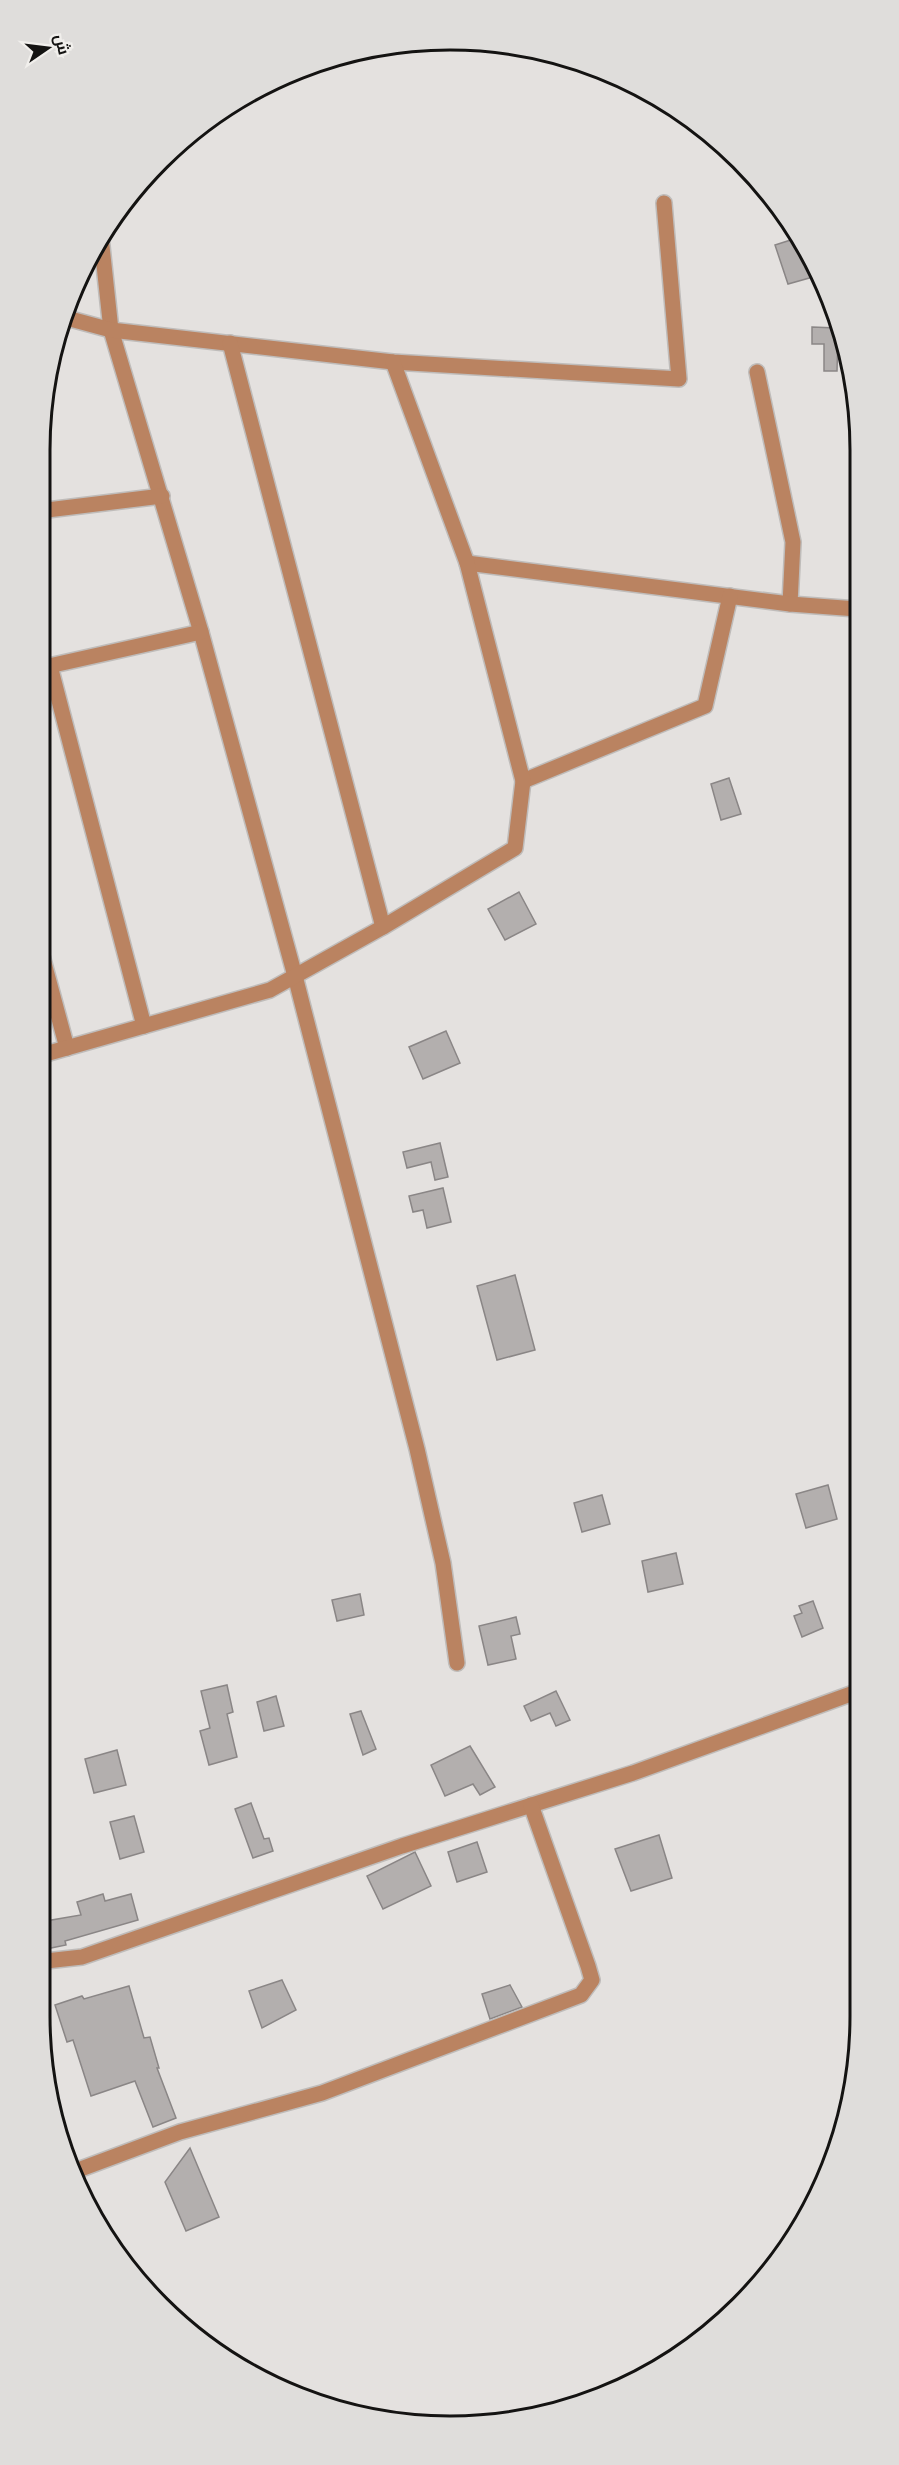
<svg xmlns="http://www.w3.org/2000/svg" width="899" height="2465" font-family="'Source Sans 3',Cairo,sans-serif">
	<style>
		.building { fill: #b3afae; stroke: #8a8686; stroke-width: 1.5 }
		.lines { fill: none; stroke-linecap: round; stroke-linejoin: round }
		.minor-casing { stroke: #bfbcba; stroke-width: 18 }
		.minor { stroke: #ba8361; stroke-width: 15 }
		.rim { fill: none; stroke: #141312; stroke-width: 3 }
	</style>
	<rect width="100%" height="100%" fill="#e4e1df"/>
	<g class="building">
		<path d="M797,238L820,275L788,284L775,245Z"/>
		<path d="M812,327L836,328L838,335L837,371H824V344H812Z"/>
		<path d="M729,778L741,814L721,820L711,784Z"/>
		<path d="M519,892L536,924L505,940L488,909Z"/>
		<path d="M446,1031L460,1063L423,1079L409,1047Z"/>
		<path d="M440,1143L448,1177L435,1180L431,1162L407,1168L403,1152Z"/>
		<path d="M443,1188L451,1222L427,1228L423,1210L413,1212L409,1196Z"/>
		<path d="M515,1275L535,1350L497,1360L477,1286Z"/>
		<path d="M828,1485L837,1519L806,1528L796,1494Z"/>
		<path d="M602,1495L610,1524L582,1532L574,1503Z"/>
		<path d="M676,1553L683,1584L648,1592L642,1561Z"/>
		<path d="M360,1594L364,1615L337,1621L332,1600Z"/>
		<path d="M813,1601L823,1628L802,1637L794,1616L802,1613L799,1606Z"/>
		<path d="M516,1617L520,1634L511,1636L516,1659L488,1665L479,1626Z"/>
		<path d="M227,1685L233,1712L227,1714L237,1757L209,1765L200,1731L210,1728L201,1691Z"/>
		<path d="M556,1691L570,1720L556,1726L550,1713L531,1721L524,1706Z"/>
		<path d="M276,1696L284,1726L264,1731L257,1702Z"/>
		<path d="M361,1711L376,1749L363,1755L350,1714Z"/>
		<path d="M470,1746L495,1787L480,1795L473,1784L445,1796L431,1765Z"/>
		<path d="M117,1750L126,1785L94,1793L85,1759Z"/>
		<path d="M251,1803L264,1839L269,1838L273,1851L253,1858L235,1809Z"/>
		<path d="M134,1816L144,1852L120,1859L110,1822Z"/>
		<path d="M659,1835L672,1878L631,1891L615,1849Z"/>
		<path d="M477,1842L487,1872L457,1882L448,1852Z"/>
		<path d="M415,1852L431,1886L383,1909L367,1876Z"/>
		<path d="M103,1894L105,1901L131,1894L138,1920L65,1941L66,1945L46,1949V1921L81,1915L77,1902Z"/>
		<path d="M282,1980L296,2010L262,2028L249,1991Z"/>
		<path d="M510,1985L522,2007L490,2019L482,1994Z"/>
		<path d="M129,1986L144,2038L150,2037L159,2068H157L176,2118L153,2127L135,2081L91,2096L73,2040L67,2042L55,2005L82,1996L84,1999Z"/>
		<path d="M190,2148L219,2217L186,2231L165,2182Z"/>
	</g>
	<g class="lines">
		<defs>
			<g id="minor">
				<path d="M101,237L111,330L201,632L295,976L417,1449L443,1563L457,1663"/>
				<path d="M63,317L111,330L393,362L679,379L664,203"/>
				<path d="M230,343L383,927"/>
				<path d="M757,372L793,542L790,604"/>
				<path d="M39,511L162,496"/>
				<path d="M467,563L790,604L857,609"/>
				<path d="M50,666L144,1026"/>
				<path d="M40,668L201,632"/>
				<path d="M523,781L705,706L730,596"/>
				<path d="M41,952L67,1048"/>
				<path d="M42,1055L270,990L383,927L515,848L523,781L467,563L393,362"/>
				<path d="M46,1961L82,1957L402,1846L633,1773L859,1691"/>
				<path d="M70,2173L180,2132L322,2093L581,1995L592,1980L588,1966L531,1805"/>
			</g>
		</defs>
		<use href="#minor" class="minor-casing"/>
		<use href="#minor" class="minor"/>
	</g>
	<path d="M0 0H899V2465H0ZM450 50H450A400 400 0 0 1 850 450V2016A400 400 0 0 1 450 2416H450A400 400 0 0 1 50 2016V450A400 400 0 0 1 450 50Z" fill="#dfdddb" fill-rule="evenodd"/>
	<path class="rim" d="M450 50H450A400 400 0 0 1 850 450V2016A400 400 0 0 1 450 2416H450A400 400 0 0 1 50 2016V450A400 400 0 0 1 450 50Z"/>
	<g transform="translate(48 48) rotate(76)" stroke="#f1efec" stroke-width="4.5" paint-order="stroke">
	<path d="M0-4.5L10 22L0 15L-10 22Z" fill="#141312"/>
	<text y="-9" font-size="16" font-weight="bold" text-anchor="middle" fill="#141312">ش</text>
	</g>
</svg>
